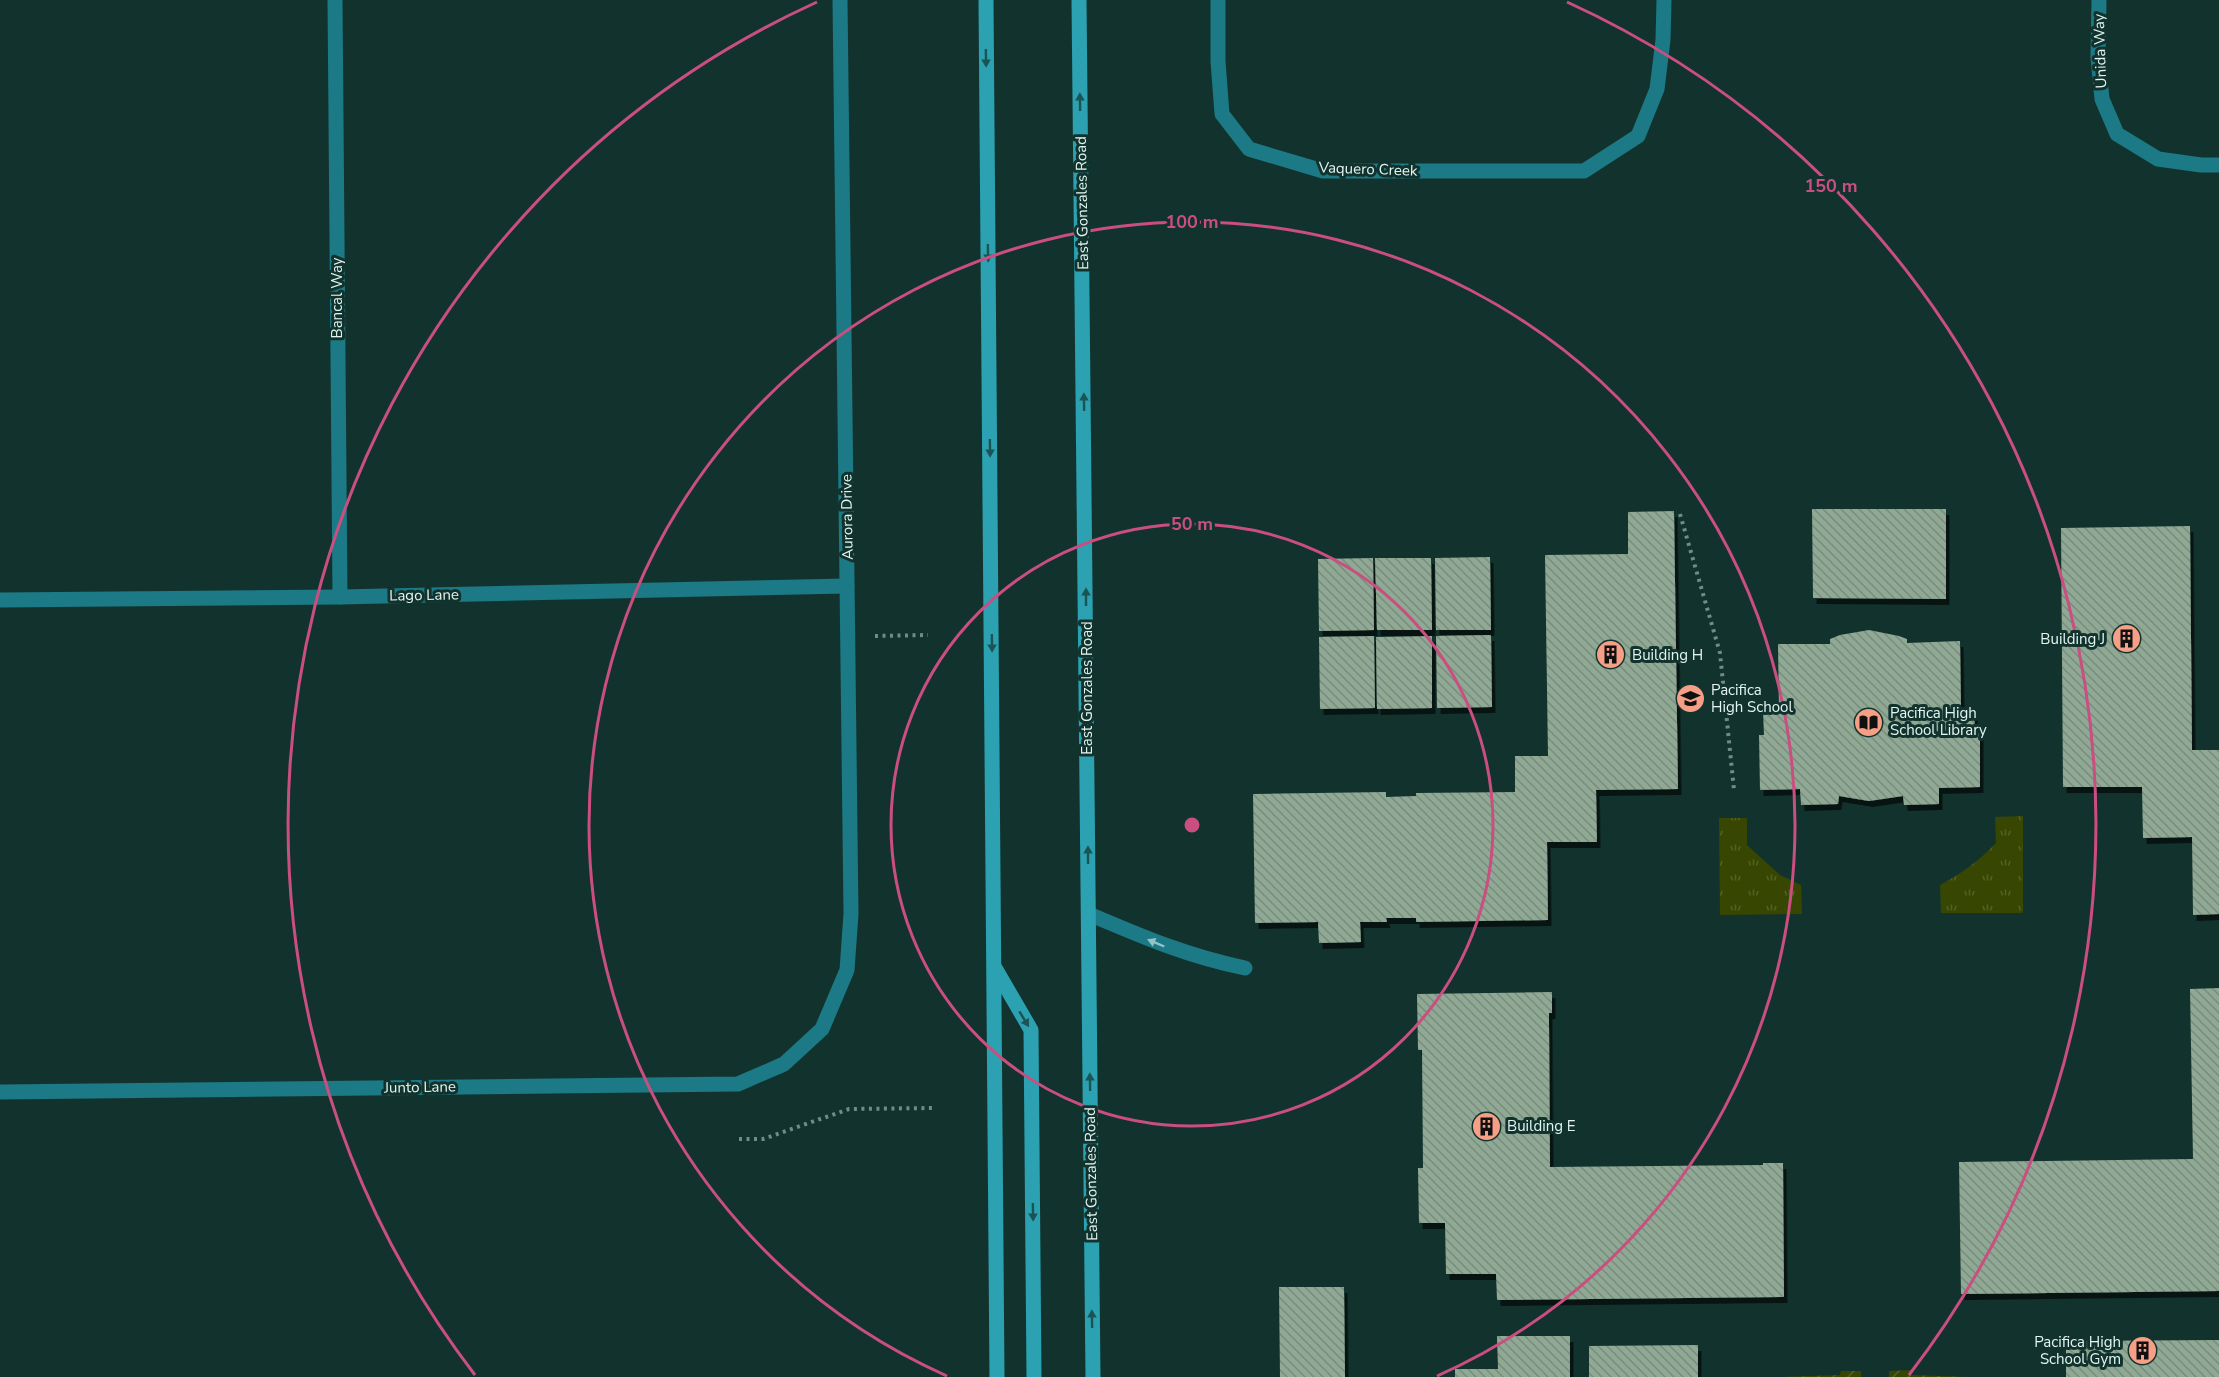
<svg xmlns="http://www.w3.org/2000/svg" width="2219" height="1377" font-family="'Nunito Sans',sans-serif">
	<style>
		.grass { fill: url(#grass-tufts) }
		.garden { fill: url(#garden-furrows) }
		.building { fill: url(#building-back-hatch); filter: url(#shadow) }
		.lines { fill: none; stroke-linecap: round; stroke-linejoin: round }
		.path { stroke: #718b86; stroke-width: 4; stroke-dasharray: 3 4.5; stroke-linecap: butt }
		.lane { stroke: #1c7986; stroke-width: 15 }
		.street { stroke: #1c7986; stroke-width: 15 }
		.secondary { stroke: #2ca1b1; stroke-width: 15 }
		.oneway { fill: #1a5455 }
		.oneway2 { fill: #93c3c6 }
		.ring { fill: none; stroke: #ca4f80; stroke-width: 3 }
		.labels { text-anchor: middle; dominant-baseline: central; stroke-width: 6; stroke-linejoin: round; paint-order: stroke }
		.street-label { font-size: 15px; fill: #e3f5f1; stroke: #12332d }
		.poi-label { font-size: 15px; fill: #e3f5f1; stroke: #12332d; text-anchor: start }
		.centre { fill: #ca4f80; stroke: #12332d; stroke-width: 3 }
		.ring-label { font-size: 18px; text-anchor: middle; font-weight: bold; fill: #ca4f80; stroke: #12332d; stroke-width: 6; stroke-linejoin: round; paint-order: stroke }
	</style>
	<defs>
		<pattern id="grass-tufts" width="24" height="20" patternUnits="userSpaceOnUse" patternTransform="scale(1.5)"><rect width="24" height="20" fill="#374600"/><path d="M3 7l-1-3M5 7V3M7 7l1-3M15 17l-1-3M17 17v-4M19 17l1-3" fill="none" stroke="#546126"/></pattern>
		<pattern id="garden-furrows" width="10" height="10" patternUnits="userSpaceOnUse" patternTransform="scale(1.5)"><rect width="10" height="10" fill="#374600"/><path d="M-1 1l2-2M0 10L10 0M9 11l2-2" fill="none" stroke="#546126"/></pattern>
		<pattern id="building-back-hatch" width="6" height="6" patternUnits="userSpaceOnUse" patternTransform="scale(1.5)"><rect width="6" height="6" fill="#90a995"/><path d="M-1 5l2 2M0 0l6 6M5-1l2 2" fill="none" stroke="#798c7e"/></pattern>
		<filter id="shadow"><feDropShadow dx="3.5" dy="6" stdDeviation="0" flood-color="#0009"/></filter>
	</defs>
	<rect width="100%" height="100%" fill="#12332d"/>
	<g class="grass">
		<path d="M2023,816V913H1941L1940,885C1962,873 1979,861 1996,843L1995,817Z"/>
		<path d="M1719,818H1747V845L1780,875L1801,885L1802,914L1720,915Z"/>
	</g>
	<g class="garden">
		<path d="M1911,1370V1375L1969,1377H1889V1371Z"/>
		<path d="M1841,1371H1861V1377H1782L1840,1375Z"/>
	</g>
	<g class="building">
		<path d="M1812,509H1946V599L1813,598Z"/>
		<path d="M1674,511L1678,789L1596,790L1597,842H1547L1548,920L1416,922V918H1386L1387,922H1360L1361,942L1319,943L1318,922L1255,923L1253,794L1386,792V797L1416,796V793L1515,792V756H1548L1545,555L1628,554V512Z"/>
		<path d="M2190,526L2192,750H2219V914L2193,915L2192,837L2143,838L2142,787H2063L2061,528Z"/>
		<path d="M1490,557L1491,630H1436L1435,558Z"/>
		<path d="M1373,558L1374,630L1319,631L1318,559Z"/>
		<path d="M1375,558H1431L1432,630H1377Z"/>
		<path d="M1869,630L1899,636L1907,639V643L1960,641L1961,710H1974L1975,733H1980V787L1939,788V804L1904,805L1903,796L1869,801L1839,796L1838,804L1801,805L1800,789L1760,790L1759,735H1764L1763,711H1779L1778,644H1830V639L1840,635Z"/>
		<path d="M1491,635L1492,707L1437,708L1436,636Z"/>
		<path d="M1374,636L1375,708L1320,709L1319,637Z"/>
		<path d="M1432,636V708L1377,709L1376,637Z"/>
		<path d="M2219,988V1291L1961,1294L1959,1162L2193,1159L2190,989Z"/>
		<path d="M1552,992V1013H1549V1025L1550,1167L1763,1165V1163H1783L1784,1297L1497,1300L1496,1274H1446L1445,1223H1419L1418,1168H1423L1422,1050H1418L1417,994Z"/>
		<path d="M1279,1287H1344L1345,1377H1280Z"/>
		<path d="M1497,1336H1570V1377H1455V1369H1498Z"/>
		<path d="M2219,1340V1377H2066V1341Z"/>
		<path d="M1698,1345V1377H1589V1346Z"/>
	</g>
	<g class="lines">
		<g class="path">
			<path d="M1680,514L1720,653L1734,790"/>
			<path d="M875,636L928,635"/>
			<path d="M739,1139H763L849,1109L932,1108"/>
		</g>
		<path class="lane" d="M1089,914C1143,937 1187,956 1245,968"/>
		<g class="street">
			<path d="M335,0L340,597"/>
			<path d="M1218,0V61L1222,114L1249,149L1323,171H1584L1638,136L1657,89L1663,40L1664,0"/>
			<path d="M2099,0L2098,57L2102,99L2117,134L2158,159L2201,165H2219"/>
			<path d="M0,600L340,597L847,586"/>
			<path d="M0,1092L738,1084L784,1064L822,1029L847,970L851,914L840,0"/>
		</g>
		<g class="secondary">
			<path d="M986,0L997,1377"/>
			<path d="M1079,0L1093,1377"/>
			<path d="M995,968L1031,1030L1034,1377"/>
		</g>
	</g>
	<defs><path id="oneway-solid" d="M-6-.8H1V-3.2L6.5 0L1 3.2V.8H-6Z" transform="scale(1.5)"/></defs>
	<g class="oneway">
		<use href="#oneway-solid" transform="translate(986 58) rotate(89)"/>
		<use href="#oneway-solid" transform="translate(1080 102) rotate(-91)"/>
		<use href="#oneway-solid" transform="translate(988 253) rotate(89)"/>
		<use href="#oneway-solid" transform="translate(1084 402) rotate(-91)"/>
		<use href="#oneway-solid" transform="translate(990 448) rotate(89)"/>
		<use href="#oneway-solid" transform="translate(1086 597) rotate(-90)"/>
		<use href="#oneway-solid" transform="translate(992 643) rotate(89)"/>
		<use href="#oneway-solid" transform="translate(1088 855) rotate(-90)"/>
		<use href="#oneway-solid" transform="translate(1024 1019) rotate(59)"/>
		<use href="#oneway-solid" transform="translate(1090 1082) rotate(-91)"/>
		<use href="#oneway-solid" transform="translate(1033 1212) rotate(89)"/>
		<use href="#oneway-solid" transform="translate(1092 1319) rotate(-91)"/>
	</g>
	<use class="oneway2" href="#oneway-solid" transform="translate(1156 943) rotate(-157)"/>
	<g class="ring">
		<circle cx="1192" cy="825" r="301"/>
		<path d="M947 1376A603 603 0 1 1 1437 1376"/>
		<path d="M475 1375A904 904 0 0 1 817 2M1567 2A904 904 0 0 1 1909 1375"/>
	</g>
	<defs>
		<symbol id="building-disc" viewBox="-11 -11 22 22"><circle r="9.5" fill="#f49f86" stroke="#12332d"/><path d="M-4-6H4V6H1V3H-1V6H-4ZM-2.5-4.3h1.7v1.8h-1.7ZM.8-4.3h1.7v1.8H.8ZM-2.5-1h1.7V.8h-1.7ZM.8-1h1.7V.8H.8Z" fill="#111"/></symbol>
		<symbol id="school-disc" viewBox="-11 -11 22 22"><circle r="9.5" fill="#f49f86" stroke="#12332d"/><path d="M0-5L7-2L0 1L-7-2ZM-4 1L0 2.5L4 1V4Q0 6-4 4Z" fill="#111"/></symbol>
		<symbol id="library-disc" viewBox="-11 -11 22 22"><circle r="9.5" fill="#f49f86" stroke="#12332d"/><path d="M-6-4Q-3-5.5-.7-3.5V5Q-3 3-6 4ZM6-4Q3-5.5 .7-3.5V5Q3 3 6 4Z" fill="#111"/></symbol>
	</defs>
	<g fill-rule="evenodd">
		<use href="#building-disc" x="2110" y="622" width="33" height="33"/>
		<use href="#building-disc" x="1594" y="638" width="33" height="33"/>
		<use href="#school-disc" x="1674" y="682" width="33" height="33"/>
		<use href="#library-disc" x="1852" y="706" width="33" height="33"/>
		<use href="#building-disc" x="1470" y="1110" width="33" height="33"/>
		<use href="#building-disc" x="2126" y="1334" width="33" height="33"/>
	</g>
	<g class="labels">
		<g class="street-label">
			<text transform="translate(2100 51) rotate(-92)">Unida Way</text>
			<text transform="translate(1368 169) rotate(2)">Vaquero Creek</text>
			<text transform="translate(1082 203) rotate(-91)">East Gonzales Road</text>
			<text transform="translate(337 298) rotate(-90)">Bancal Way</text>
			<text transform="translate(847 517) rotate(-91)">Aurora Drive</text>
			<text transform="translate(424 595) rotate(-1)">Lago Lane</text>
			<text transform="translate(1087 688) rotate(-90)">East Gonzales Road</text>
			<text transform="translate(420 1087) rotate(-1)">Junto Lane</text>
			<text transform="translate(1091 1174) rotate(-91)">East Gonzales Road</text>
		</g>
		<g class="poi-label">
			<text x="2105" y="639" text-anchor="end">Building J</text>
			<text x="1632" y="655">Building H</text>
			<text x="1711" y="690">Pacifica<tspan x="1711" dy="17">High School</tspan></text>
			<text x="1890" y="713">Pacifica High<tspan x="1890" dy="17">School Library</tspan></text>
			<text x="1507" y="1126">Building E</text>
			<text x="2121" y="1342" text-anchor="end">Pacifica High<tspan x="2121" dy="17">School Gym</tspan></text>
		</g>
	</g>
	<circle cx="1192" cy="825" r="9" class="centre"/>
	<g class="ring-label">
		<text x="1831" y="192">150 m</text>
		<text x="1192" y="228">100 m</text>
		<text x="1192" y="530">50 m</text>
	</g>
</svg>
